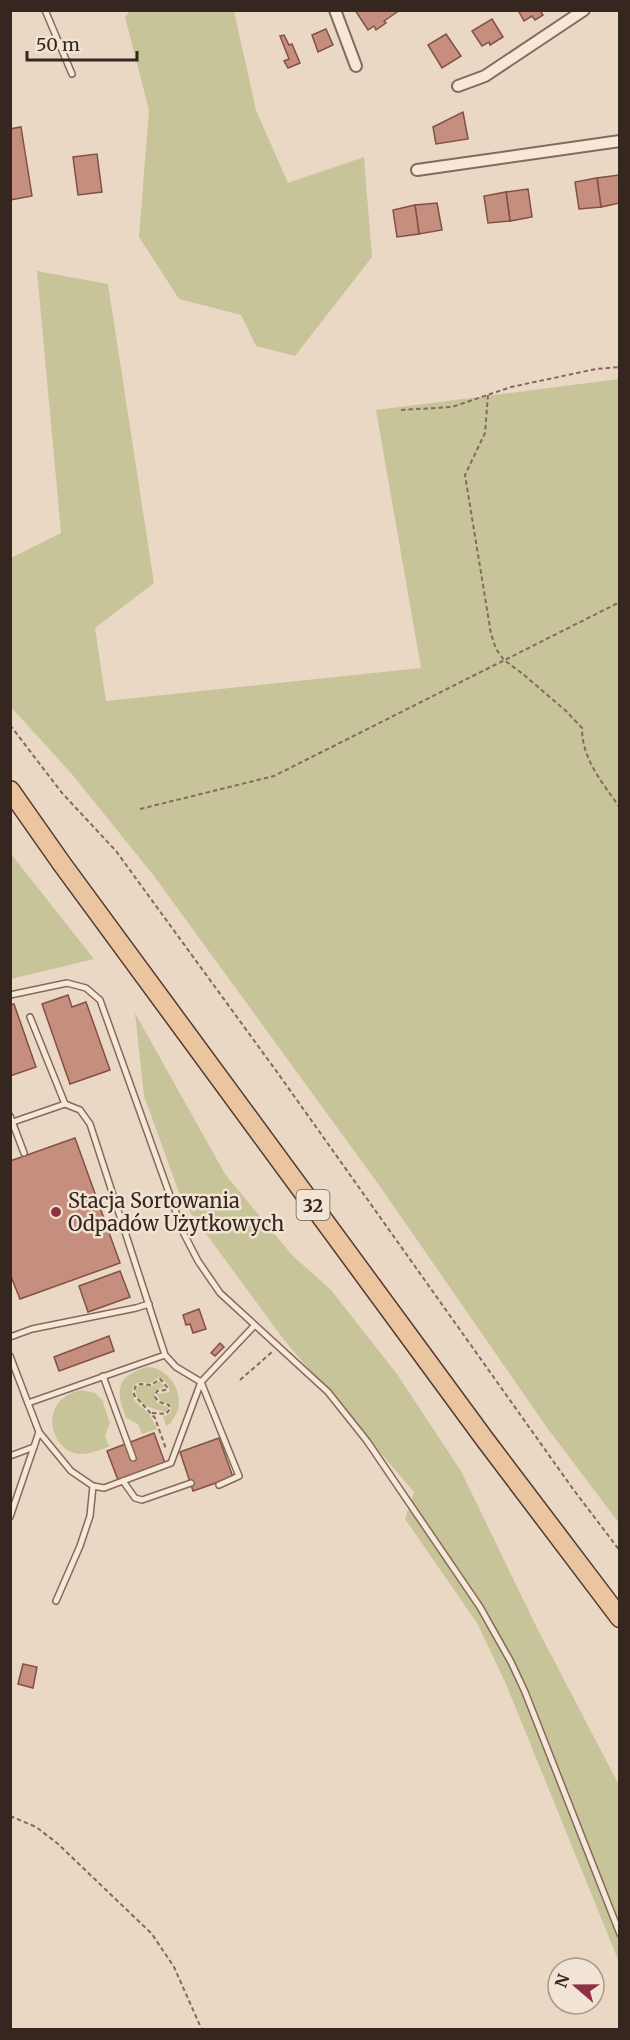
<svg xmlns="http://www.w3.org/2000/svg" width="630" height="2040" font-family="Merriweather,serif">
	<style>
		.green { fill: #c8c49a }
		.building { fill: #c58e7e; stroke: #815144; stroke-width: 1.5 }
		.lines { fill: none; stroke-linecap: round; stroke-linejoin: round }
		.service-casing { stroke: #846a5c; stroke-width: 8 }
		.minor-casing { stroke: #846a5c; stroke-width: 14 }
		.primary-casing { stroke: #523a30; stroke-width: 21 }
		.path { stroke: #846a5c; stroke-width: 2; stroke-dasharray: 4.5 3; stroke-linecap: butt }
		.service { stroke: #f6e7d7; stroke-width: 5 }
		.minor { stroke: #f6e7d7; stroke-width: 10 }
		.primary { stroke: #eac5a0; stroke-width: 18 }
		.poi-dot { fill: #8e3144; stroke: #f2e4d4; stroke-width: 2 }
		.labels { text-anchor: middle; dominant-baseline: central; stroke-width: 5; stroke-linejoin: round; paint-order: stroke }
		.shield { fill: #f2e4d4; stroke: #6e5f55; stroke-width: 1.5 }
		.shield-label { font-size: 18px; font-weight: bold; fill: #35261f }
		.poi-label { font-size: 20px; fill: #35261f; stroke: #f2e4d4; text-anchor: start }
	</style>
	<rect width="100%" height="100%" fill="#ead8c5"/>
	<g class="green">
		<path d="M130,11H234L256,110L288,183L364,157L372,257L295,356L256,346L241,315L179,299L139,237L149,110L125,17Z"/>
		<path d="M37,271L108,284L154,583L95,628L106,701L421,668L376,410L619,379V1523L548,1429L379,1185L154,876L71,773L11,707V558L61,533Z"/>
		<path d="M11,854L94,959L11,979Z"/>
		<path d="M135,1013L225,1174L292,1255L331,1290L397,1374L461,1471L536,1626L619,1785V1962L506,1684L477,1623L405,1519L414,1492L284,1340L182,1201L144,1096Z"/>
		<path d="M147,1367C168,1367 185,1392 177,1412C175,1417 172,1420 170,1424L166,1426L163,1416L168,1415L171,1412V1404L161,1402L157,1394L170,1392L168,1384L159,1377L151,1383C142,1383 136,1379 132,1390L134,1400L150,1415L157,1429L142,1434L138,1424L126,1418C116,1391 115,1376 147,1367Z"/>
		<path d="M159,1381L165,1387L156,1390L154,1397L157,1403L168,1407V1409L166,1412C153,1409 134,1405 136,1388L140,1385L152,1386Z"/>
		<path d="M82,1390L95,1393L104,1402L103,1403L110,1423L105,1435L108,1445L111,1446C101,1449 90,1455 79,1454C48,1450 38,1398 82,1390Z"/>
	</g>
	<g class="building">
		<path d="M355,10H400L384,21L386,23L376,30L374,26L368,30Z"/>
		<path d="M518,10H540L543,15L535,20L532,16L524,21Z"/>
		<path d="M492,19L503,37L490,45L489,42L482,46L472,31Z"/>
		<path d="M326,29L333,45L318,52L312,35Z"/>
		<path d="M446,34L461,56L442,68L428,45Z"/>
		<path d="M284,35L289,45L292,44L300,63L288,68L284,61L289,59L280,36Z"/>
		<path d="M463,112L468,139L436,144L433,127Z"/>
		<path d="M21,127L32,196L10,200V129Z"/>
		<path d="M97,154L102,192L78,195L73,157Z"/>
		<path d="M619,175L620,203L601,207L597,178Z"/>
		<path d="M597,178L601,207L579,209L575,182Z"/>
		<path d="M528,189L532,217L510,221L506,192Z"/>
		<path d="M506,192L510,221L488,223L484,196Z"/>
		<path d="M437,203L442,230L419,234L415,205Z"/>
		<path d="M415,205L419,234L397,237L393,210Z"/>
		<path d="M68,995L72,1007L86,1002L110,1070L70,1084L42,1004Z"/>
		<path d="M14,1004L36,1067L10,1076V1005Z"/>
		<path d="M75,1138L120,1263L20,1299L10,1274V1161Z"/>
		<path d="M120,1271L130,1297L88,1312L79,1286Z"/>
		<path d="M199,1309L206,1329L193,1333L190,1324L186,1325L183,1315Z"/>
		<path d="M109,1336L114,1351L59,1371L54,1357Z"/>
		<path d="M220,1343L224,1347L215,1356L211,1353Z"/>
		<path d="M154,1433L165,1463L118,1480L107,1451Z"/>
		<path d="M219,1438L233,1477L193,1491L180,1452Z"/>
		<path d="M23,1664L37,1667L33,1688L18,1684Z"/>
	</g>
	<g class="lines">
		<defs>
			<g id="service">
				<path d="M45,10L72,74"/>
				<path d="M10,995L67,983L86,988L100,1000L183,1232L198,1261L220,1293L328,1392L367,1441L480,1607L511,1662L525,1692L620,1934"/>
				<path d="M30,1017L65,1104"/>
				<path d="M10,1116L24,1153"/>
				<path d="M10,1123L65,1104L80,1110L90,1124L165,1355L176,1367L201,1382L171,1463L104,1488L93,1486L71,1471L39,1432"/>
				<path d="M10,1337L32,1329L136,1308L149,1304"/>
				<path d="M10,1356L39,1432L10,1517"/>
				<path d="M103,1376L133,1458"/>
				<path d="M28,1403L165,1355"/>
				<path d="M10,1456L34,1447"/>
				<path d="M123,1481L135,1498L142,1500L191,1483"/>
				<path d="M219,1485L239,1476L201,1382L254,1326"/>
				<path d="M56,1601L80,1546L90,1516L93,1486"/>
			</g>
			<g id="minor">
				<path d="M335,10L356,66"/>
				<path d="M458,86L485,76L584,10"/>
				<path d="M417,170L620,141"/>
			</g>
			<path id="primary" d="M10,790L62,864L486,1441L620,1618"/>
		</defs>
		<use href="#service" class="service-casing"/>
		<use href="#minor" class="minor-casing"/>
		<use href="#primary" class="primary-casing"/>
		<g class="path">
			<path d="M488,395L485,433L465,475L491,634L496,649L504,660L523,674L566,711L582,728C582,760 603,783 620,808"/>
			<path d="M401,410L452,407L511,387L596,369L620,367"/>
			<path d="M10,725L62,793L116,851L277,1072L573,1489L620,1551"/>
			<path d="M140,809L274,776L620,602"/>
			<path d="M240,1380L272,1352"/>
			<path d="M618,1380H620"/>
			<path d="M152,1413L166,1414L170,1409L169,1405L159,1402L155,1397L157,1391L165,1390L168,1388L160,1379L151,1385L140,1384L135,1387L134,1395L155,1418L166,1449"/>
			<path d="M10,1816L36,1827L57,1843L152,1934L174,1967L202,2030"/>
		</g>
		<use href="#service" class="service"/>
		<use href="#minor" class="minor"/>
		<use href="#primary" class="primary"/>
	</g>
	<circle class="poi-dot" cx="56" cy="1212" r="6"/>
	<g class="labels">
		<rect class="shield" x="296.5" y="1190" width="33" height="30" rx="4.5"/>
		<g class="shield-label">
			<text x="313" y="1205">32</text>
		</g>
		<g class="poi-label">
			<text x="68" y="1200">Stacja Sortowania<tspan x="68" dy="23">Odpadów Użytkowych</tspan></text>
		</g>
	</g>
	<rect width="630" height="2040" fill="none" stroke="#35261f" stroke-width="24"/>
	<g transform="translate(576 1986) rotate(290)"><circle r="28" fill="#f2e4d4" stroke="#a6988c" stroke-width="1.5"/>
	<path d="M0-4.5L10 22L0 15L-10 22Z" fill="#8e3144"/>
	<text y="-9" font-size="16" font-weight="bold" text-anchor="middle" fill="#35261f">N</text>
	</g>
	<path d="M27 51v9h110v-9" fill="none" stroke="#35261f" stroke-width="3"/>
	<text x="36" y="51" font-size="18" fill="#35261f" stroke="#f2e4d4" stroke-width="4.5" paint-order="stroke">50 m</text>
</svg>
